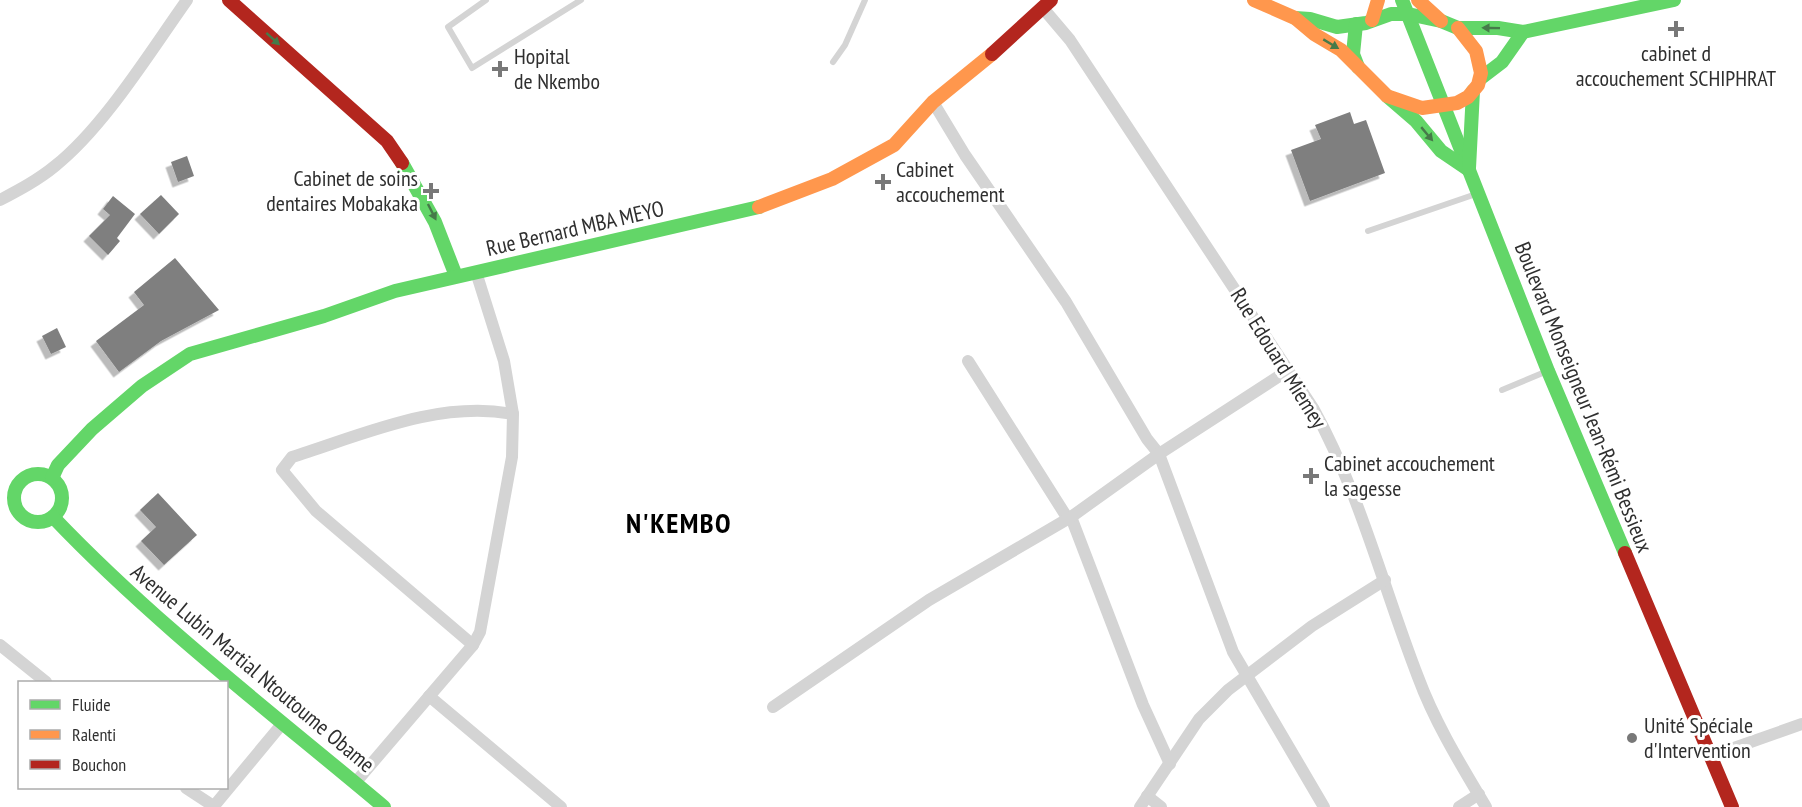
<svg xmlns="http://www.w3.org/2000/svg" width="1802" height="807" font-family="'PT Sans Narrow',sans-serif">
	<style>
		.building { fill: #7f7f7f; filter: url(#shadow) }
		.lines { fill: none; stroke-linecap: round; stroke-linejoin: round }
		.lane { stroke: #d4d4d4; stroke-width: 6 }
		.street { stroke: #d4d4d4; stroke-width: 12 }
		.fast { stroke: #63d668; stroke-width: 14 }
		.slow { stroke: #ff974d; stroke-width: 14 }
		.jam { stroke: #b3261e; stroke-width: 14 }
		.oneway { fill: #467a49 }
		.poi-dot { fill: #787878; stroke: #fff; stroke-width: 2 }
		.labels { text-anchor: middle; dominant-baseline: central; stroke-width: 6; stroke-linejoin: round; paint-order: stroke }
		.poi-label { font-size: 22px; fill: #2f2f2f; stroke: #fff; text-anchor: start }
		.street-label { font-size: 22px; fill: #2f2f2f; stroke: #fff }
		.district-label { font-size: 28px; font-weight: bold; letter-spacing: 1.5px; fill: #000; stroke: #fff }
	</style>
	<defs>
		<filter id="shadow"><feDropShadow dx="-5.5" dy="5.5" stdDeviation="0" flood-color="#0004"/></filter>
	</defs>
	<rect width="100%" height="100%" fill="#fff"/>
	<g class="building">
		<path d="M1350,112L1354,124L1366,120L1385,173L1310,201L1291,150L1321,139L1315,125Z"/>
		<path d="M187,156L194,176L178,182L171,162Z"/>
		<path d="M161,195L179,214L159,234L140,214Z"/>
		<path d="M113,196L135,214L117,238L120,241L108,255L89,236L110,215L103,209Z"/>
		<path d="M175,258L219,310L161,341L119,372L96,341L144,305L134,292Z"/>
		<path d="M57,328L66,347L51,354L42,336Z"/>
		<path d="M158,493L197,535L164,565L141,541L156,527L140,510Z"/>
	</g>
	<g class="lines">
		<g class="lane">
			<path d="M486,0L448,27L472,68L581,0"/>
			<path d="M833,62L845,45L865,0"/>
			<path d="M1368,231L1476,194"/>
			<path d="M1502,390L1545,372"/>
		</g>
		<g class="street">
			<path d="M1042,7L1070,40L1313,408C1360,493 1383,587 1418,677C1435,723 1461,765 1486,807"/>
			<path d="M933,102L965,155L1066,302L1147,439L1159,454L1233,652L1324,807"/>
			<path d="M0,200C19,190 38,180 55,166C104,127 150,52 187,0"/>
			<path d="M968,361L1068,519"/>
			<path d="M1071,517L1143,705L1170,764"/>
			<path d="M0,645L46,682"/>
			<path d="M473,645L316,511L282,470L292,457C362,435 438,400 513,414"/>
			<path d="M429,696L561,807"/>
			<path d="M773,707L929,600L1071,517L1159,454L1287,371"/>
			<path d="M1711,756L1802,724"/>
			<path d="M355,783L473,645L480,632L512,457L513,414L504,361L476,272"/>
			<path d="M186,788L215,807"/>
			<path d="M1147,796L1161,807"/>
			<path d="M214,806L282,724"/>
			<path d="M1140,807L1199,719L1228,690L1312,626L1385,580"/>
			<path d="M1459,807L1479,794"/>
		</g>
		<g class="fast">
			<path d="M1402,0L1548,371L1625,553"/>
			<path d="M1295,18L1310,19L1337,27L1366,23L1391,14H1408L1441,21L1458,28H1498L1523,32L1674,0"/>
			<path d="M1356,24L1353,54L1358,67"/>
			<path d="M1481,78L1502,62L1523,32"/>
			<path d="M1387,96L1416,121L1441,151L1469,170"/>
			<path d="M402,163L435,222L456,276"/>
			<path d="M1469,168L1473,91"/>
			<circle cx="38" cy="498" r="24"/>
			<path d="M52,478L58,465L92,429L142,386L190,354L324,316L395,291L759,207"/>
			<path d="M53,517C155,624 271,712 384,807"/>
		</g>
		<g class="slow">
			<path d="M1254,0L1295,18L1314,34L1341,50L1387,96L1422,108L1457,103L1468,97L1478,85L1481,73L1476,51L1458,28"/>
			<path d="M1418,0L1441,21"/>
			<path d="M1372,20L1378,0"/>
			<path d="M759,207L832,179L894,145L933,102L992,54"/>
		</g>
		<g class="jam">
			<path d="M229,0L387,141L402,163"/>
			<path d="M992,54L1051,0"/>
			<path d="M1625,553L1732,807"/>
		</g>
	</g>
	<defs><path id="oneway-solid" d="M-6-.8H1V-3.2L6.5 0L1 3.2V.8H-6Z" transform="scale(1.5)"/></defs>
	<g class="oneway">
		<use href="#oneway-solid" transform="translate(1491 28) rotate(-179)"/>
		<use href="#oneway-solid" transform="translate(273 39) rotate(42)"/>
		<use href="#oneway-solid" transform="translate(1331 44) rotate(31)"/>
		<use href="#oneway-solid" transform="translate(1427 134) rotate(50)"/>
		<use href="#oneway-solid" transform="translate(432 212) rotate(63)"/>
	</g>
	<g class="poi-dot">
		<path d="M1673 20h6v6h6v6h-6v6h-6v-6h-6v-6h6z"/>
		<path d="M497 60h6v6h6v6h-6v6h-6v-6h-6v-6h6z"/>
		<path d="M880 173h6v6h6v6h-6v6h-6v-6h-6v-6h6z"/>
		<path d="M428 182h6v6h6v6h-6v6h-6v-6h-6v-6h6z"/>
		<path d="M1308 467h6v6h6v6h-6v6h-6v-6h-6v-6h6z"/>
		<circle cx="1632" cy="738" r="6"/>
	</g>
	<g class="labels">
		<g class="poi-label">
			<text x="1676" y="53" text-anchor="middle">cabinet d<tspan x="1676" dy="25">accouchement SCHIPHRAT</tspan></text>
			<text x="514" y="56">Hopital<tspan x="514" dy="25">de Nkembo</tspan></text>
			<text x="896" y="169">Cabinet<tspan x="896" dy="25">accouchement</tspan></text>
			<text x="418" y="178" text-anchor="end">Cabinet de soins<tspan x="418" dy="25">dentaires Mobakaka</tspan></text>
			<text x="1324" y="463">Cabinet accouchement<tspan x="1324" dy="25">la sagesse</tspan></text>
			<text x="1644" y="725">Unité Spéciale<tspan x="1644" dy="25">d'Intervention</tspan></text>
		</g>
		<g class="street-label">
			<text transform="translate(575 228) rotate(-13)">Rue Bernard MBA MEYO</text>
			<text transform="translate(1279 358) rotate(58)">Rue Edouard Miemey</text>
			<text transform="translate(1584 397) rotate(68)">Boulevard Monseigneur Jean-Rémi Bessieux</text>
			<text transform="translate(253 668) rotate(40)">Avenue Lubin Martial Ntoutoume Obame</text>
		</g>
		<g class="district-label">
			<text x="679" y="522">N'KEMBO</text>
		</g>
	</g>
	<rect x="18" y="681" width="210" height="108" fill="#ffffff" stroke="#acacac" stroke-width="1.5"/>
	<rect x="30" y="700" width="30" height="9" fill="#63d668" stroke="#acacac" stroke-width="1.5"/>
	<text x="72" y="711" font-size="18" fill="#2f2f2f">Fluide</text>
	<rect x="30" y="730" width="30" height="9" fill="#ff974d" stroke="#acacac" stroke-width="1.5"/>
	<text x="72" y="741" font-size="18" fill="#2f2f2f">Ralenti</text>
	<rect x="30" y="760" width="30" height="9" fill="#b3261e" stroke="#acacac" stroke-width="1.5"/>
	<text x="72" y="771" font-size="18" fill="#2f2f2f">Bouchon</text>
</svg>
